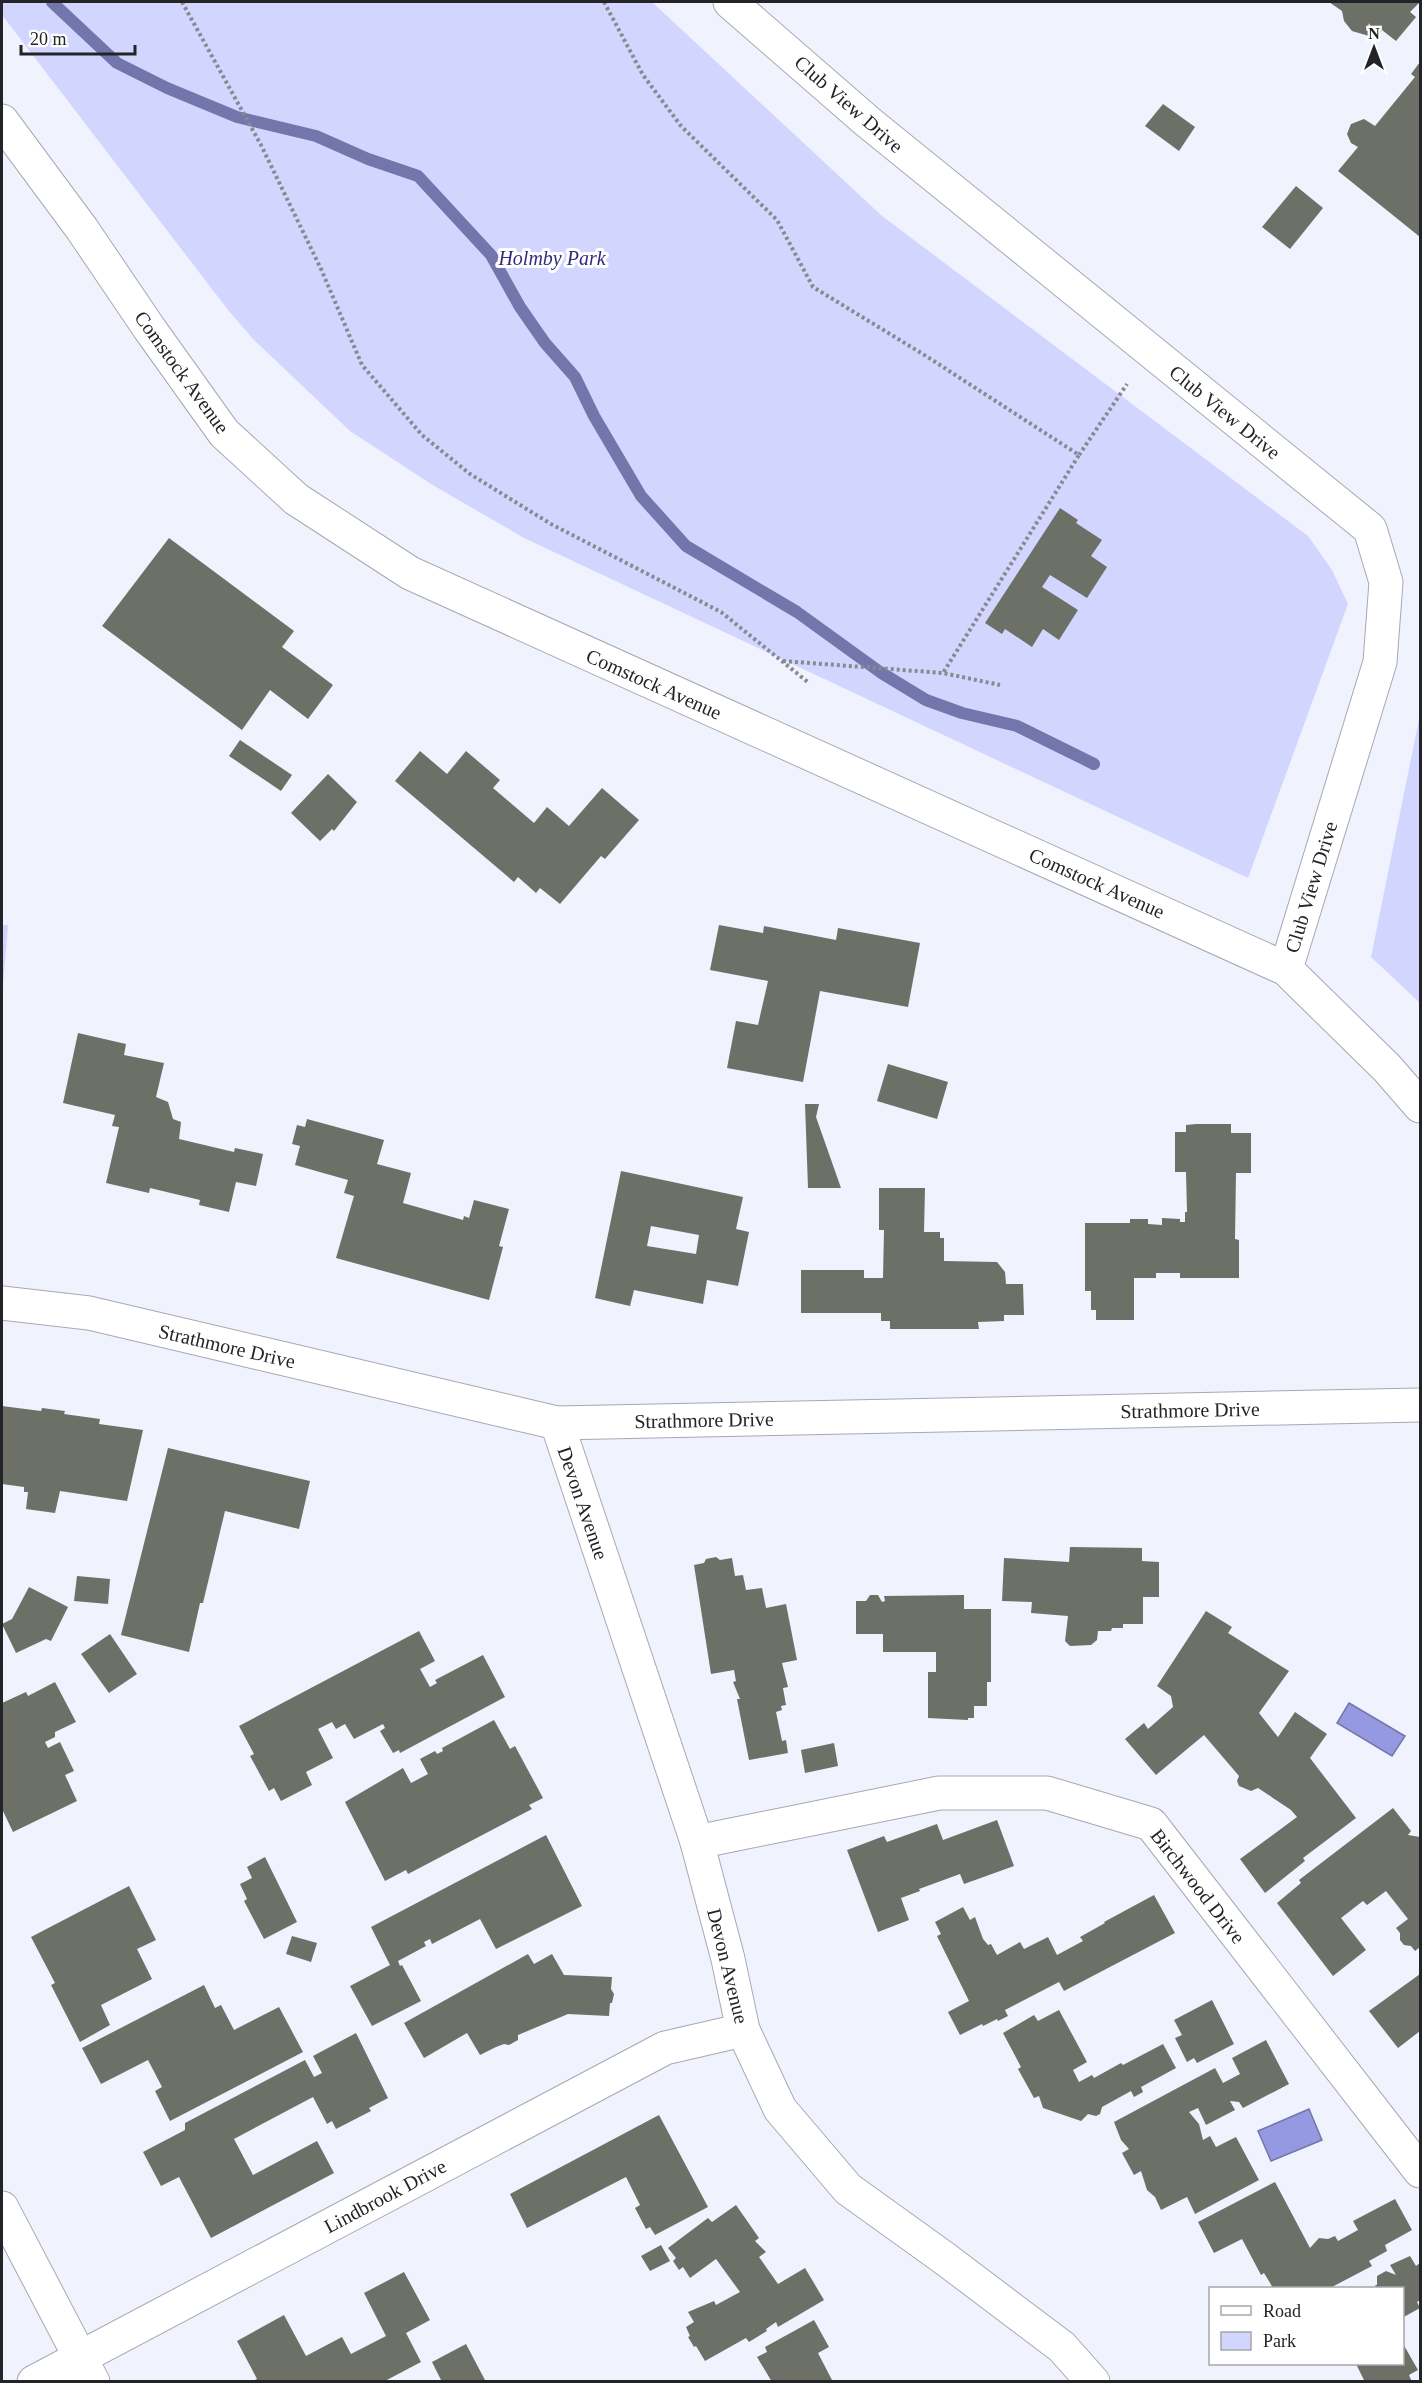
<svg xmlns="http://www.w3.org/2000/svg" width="1422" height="2383" font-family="'Times New Roman',serif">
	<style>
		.green { fill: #d2d6ff }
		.water { fill: #9599e1; stroke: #7376aa; stroke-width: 1.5 }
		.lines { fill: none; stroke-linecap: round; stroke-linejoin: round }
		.stream { stroke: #7376aa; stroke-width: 12 }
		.building { fill: #6c7066; fill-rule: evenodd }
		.street-casing { stroke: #a7a8b2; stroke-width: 35 }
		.secondary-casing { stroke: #a7a8b2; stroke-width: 35 }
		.path { stroke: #888991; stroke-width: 4; stroke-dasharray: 3 3; stroke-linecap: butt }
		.street { stroke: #fff; stroke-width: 33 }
		.secondary { stroke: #fff; stroke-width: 33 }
		.labels { text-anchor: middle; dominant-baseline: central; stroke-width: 6; stroke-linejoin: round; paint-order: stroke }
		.street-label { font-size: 20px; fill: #242428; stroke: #fff }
		.park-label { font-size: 20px; font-style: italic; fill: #322b7e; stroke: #fff }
	</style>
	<rect width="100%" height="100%" fill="#f0f2fd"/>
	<g class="green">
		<path d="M2,2H652L882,216L1308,536L1332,570L1348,604L1248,878L524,538L431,484L350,431L254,340L228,310L2,15Z"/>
		<path d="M1420,714V1003L1371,957Z"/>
		<path d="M2,925H8L3,987H2Z"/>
	</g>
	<g class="water">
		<path d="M1349,1703L1405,1736L1392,1756L1337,1723Z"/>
		<path d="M1309,2109L1322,2140L1271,2161L1258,2131Z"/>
	</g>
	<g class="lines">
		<path class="stream" d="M52,2L117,63L167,88L237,117L316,136L368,159L418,176L491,255L520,307L545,343L575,377L594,416L641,496L686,546L797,612L880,672L926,700L962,713L1017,726L1094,764"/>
	</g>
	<g class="building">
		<path d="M1329,2H1420L1410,12L1416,17L1396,41L1382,30L1373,40L1369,36L1352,31L1344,21L1342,11Z"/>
		<path d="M1420,62V237L1338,171L1358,147L1351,143L1347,134L1351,124L1364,119L1375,126L1415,77L1411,74Z"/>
		<path d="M1163,104L1195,127L1179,151L1145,126Z"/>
		<path d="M1296,186L1323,208L1290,249L1262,227Z"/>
		<path d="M1060,508L1078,520L1076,523L1102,540L1091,556L1107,567L1087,598L1050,575L1042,587L1078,610L1059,640L1043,629L1032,647L1005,629L1002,634L985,623Z"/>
		<path d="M169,538L294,631L282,647L333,685L308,719L270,690L242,730L102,626Z"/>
		<path d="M240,740L292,775L281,791L229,756Z"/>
		<path d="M420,751L447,774L466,751L500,780L493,788L534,823L547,807L569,826L602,788L639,820L605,859L601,856L560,904L540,888L536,893L518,877L514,882L395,781Z"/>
		<path d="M328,774L357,802L334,831L332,829L320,841L291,813Z"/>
		<path d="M719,925L763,933L764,926L836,940L838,928L920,943L908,1007L820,991L803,1082L727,1068L736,1021L758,1025L768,981L710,970Z"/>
		<path d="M78,1033L126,1044L124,1055L164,1063L156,1097L168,1102L173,1119L181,1122L179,1139L234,1152L235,1148L263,1154L256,1186L236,1182L229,1212L199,1205L200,1200L150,1188L149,1193L106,1183L119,1127L112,1126L115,1115L63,1103Z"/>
		<path d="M888,1064L948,1082L937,1119L877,1101Z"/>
		<path d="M805,1104H819L816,1117L841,1188H808Z"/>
		<path d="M307,1119L384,1140L377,1164L411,1173L403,1203L463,1220L464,1216L469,1218L474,1200L509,1209L499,1246L503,1247L489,1300L336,1258L354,1196L344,1193L348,1180L295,1165L300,1146L292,1144L297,1125L305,1127Z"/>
		<path d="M1196,1124H1231V1133H1251V1173H1236L1235,1239L1239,1240V1278H1180V1273H1156V1278H1134V1320H1096V1310H1091V1291H1085V1223H1130V1219H1148V1224L1162,1225V1218L1180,1219V1222H1185V1212H1187L1186,1172H1175V1132H1186V1125Z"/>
		<path d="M621,1171L743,1197L736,1229L749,1232L738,1286L707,1280L703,1304L634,1290L630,1306L595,1298ZM651,1226L699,1235L696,1254L647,1246Z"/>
		<path d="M879,1188H925L924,1232H940V1238H944V1261L997,1262L1005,1272L1006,1284H1023L1024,1315H1004V1321L978,1322L979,1329H890V1321H881V1313H801V1270H864V1278H883L884,1230H879Z"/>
		<path d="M2,1406L41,1411L42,1408L65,1411L64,1414L100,1419L99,1424L143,1430L127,1501L60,1491L55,1513L26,1509L28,1492H24V1487L2,1484Z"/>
		<path d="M168,1448L310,1481L299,1529L225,1511L203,1603H200L189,1652L121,1635Z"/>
		<path d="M1070,1547L1142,1548V1561L1159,1562V1597H1143V1624H1123V1628H1112L1111,1631H1098L1097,1640L1091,1645L1070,1646L1065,1641L1068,1616L1031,1613L1032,1602L1002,1601L1004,1558L1069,1562Z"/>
		<path d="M716,1557L720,1560L732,1558L735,1576L743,1575L746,1590L762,1588L766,1608L786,1604L797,1660L782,1663L788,1687L783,1688L786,1705L781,1706L782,1710L776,1712L782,1741L786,1740L788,1753L749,1760L737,1699H740L733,1682L736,1681L734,1670L711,1674L694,1565L704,1563L706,1559Z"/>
		<path d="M77,1576L110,1579L108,1604L74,1601Z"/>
		<path d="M29,1587L68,1607L51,1641L46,1639L16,1653L2,1624L12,1619Z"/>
		<path d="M870,1595H878L882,1602L885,1601L884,1596L964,1595V1609H991V1682H987V1706H974V1718H968V1720L928,1718V1672H936V1652H883V1634H856V1601H866Z"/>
		<path d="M1206,1611L1232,1627L1228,1633L1289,1671L1259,1713L1278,1737L1295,1712L1327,1734L1310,1758L1356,1818L1303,1858L1305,1861L1265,1893L1240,1859L1297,1817L1291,1810L1258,1788L1251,1791L1239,1786L1237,1781L1239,1776L1204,1735L1156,1775L1125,1739L1144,1723L1148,1729L1173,1707L1171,1696L1157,1686Z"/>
		<path d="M419,1631L435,1661L420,1669L430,1687L437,1683L435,1680L483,1655L505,1697L400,1753L399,1750L393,1753L380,1731L385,1728L383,1724L354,1739L345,1724L336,1729L332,1722L318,1729L333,1758L306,1772L312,1785L281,1801L274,1788L269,1791L250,1756L254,1754L239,1726Z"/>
		<path d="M110,1634L137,1674L109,1693L81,1654Z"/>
		<path d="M55,1682L76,1722L55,1732V1737L45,1742L48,1748L60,1742L74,1771L65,1775L77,1801L13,1832L2,1809V1703L26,1692L28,1696Z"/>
		<path d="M494,1720L510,1749L515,1746L543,1798L529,1805L532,1809L408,1874L406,1870L385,1881L345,1802L403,1768L411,1783L428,1774L420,1759L435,1751L437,1754L443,1751L442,1748Z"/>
		<path d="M834,1743L838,1766L805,1773L801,1750Z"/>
		<path d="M1393,1808L1411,1831L1408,1835L1420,1837V1947L1415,1951L1411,1946L1404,1945L1400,1940V1933L1396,1928L1408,1919L1386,1891L1367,1905L1363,1901L1341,1918L1366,1950L1333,1976L1277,1903L1301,1883L1299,1880Z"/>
		<path d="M997,1820L1014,1866L964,1884L960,1874L919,1889L920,1891L901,1898L909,1920L878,1932L847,1850L884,1836L887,1842L937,1824L943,1840Z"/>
		<path d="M546,1835L582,1906L496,1949L480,1919L432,1944L430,1939L424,1942L426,1946L398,1961L400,1966L402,1965L421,2001L372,2026L350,1986L390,1965L371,1927Z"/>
		<path d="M265,1857L297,1922L264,1939L244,1901L247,1899L240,1884L252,1878L247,1867Z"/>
		<path d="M129,1886L156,1940L137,1949L152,1979L101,2005L110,2025L80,2042L51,1985L55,1983L31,1937Z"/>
		<path d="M1154,1895L1175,1933L1064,1991L1059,1982L1005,2010L1008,2016L998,2021L997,2019L983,2026L982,2024L960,2035L948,2012L969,2001L937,1936L941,1934L935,1922L963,1907L970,1920L975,1917L983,1939L988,1945L991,1944L997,1955L1020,1942L1024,1949L1048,1937L1057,1955L1083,1941L1080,1937L1105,1923L1104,1922Z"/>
		<path d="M292,1936L317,1943L311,1962L286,1954Z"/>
		<path d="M528,1954L534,1964L552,1954L564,1975L612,1977L611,1989L614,1994L612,2003H610L609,2016L568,2014L518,2035V2040L509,2045L504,2044L496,2047L480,2055L467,2033L424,2058L404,2023Z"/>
		<path d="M1420,1974V2031L1398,2048L1369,2011Z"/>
		<path d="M204,1985L215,2008L221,2005L234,2030L279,2007L303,2052L170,2121L155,2091L162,2087L148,2060L101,2084L82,2048Z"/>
		<path d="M1212,2000L1234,2044L1197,2063L1194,2058L1187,2062L1175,2038L1182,2035L1174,2020Z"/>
		<path d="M1059,2010L1087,2062L1073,2070L1079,2082L1092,2075L1094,2078L1121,2063L1123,2065L1163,2044L1176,2068L1141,2087L1143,2092L1134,2097L1131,2091L1102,2107L1100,2114L1096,2116L1088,2114L1081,2121L1043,2108L1039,2096L1034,2098L1018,2069L1021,2067L1003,2033L1034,2015L1038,2021Z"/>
		<path d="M356,2033L388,2098L369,2108L371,2111L336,2129L332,2121L327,2124L313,2097L234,2139L253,2175L317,2141L334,2173L211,2238L179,2177L161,2186L143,2152L185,2130V2123L305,2060L314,2077L322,2073L313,2056Z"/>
		<path d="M1266,2040L1289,2084L1243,2108L1239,2102L1230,2101L1235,2110L1206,2125L1198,2108L1189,2112L1199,2124L1203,2140L1210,2136L1216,2147L1236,2137L1259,2180L1195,2214L1187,2197L1161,2210L1155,2197L1147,2190L1141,2171L1134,2175L1122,2153L1129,2149L1121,2140L1114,2122L1215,2068L1223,2083L1240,2074L1232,2058Z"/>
		<path d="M659,2115L708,2207L655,2235L650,2227L646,2229L635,2208L640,2205L626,2177L527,2228L510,2194Z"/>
		<path d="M1275,2182L1310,2248L1319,2238L1328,2239L1335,2236L1338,2241L1358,2230L1353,2221L1395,2199L1412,2230L1385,2245L1387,2251L1369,2261L1372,2266L1330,2288H1273L1264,2273L1261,2275L1242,2239L1214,2253L1198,2222Z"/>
		<path d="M736,2205L759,2238L755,2241L766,2252L759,2257L778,2284L805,2268L824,2300L778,2327L776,2322L766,2329L767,2331L749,2342L746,2338L705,2361L696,2346L694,2347L688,2337L690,2336L686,2327L694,2322L688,2312L714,2301L716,2305L740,2292L716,2259L690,2278L683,2267L679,2270L673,2261L676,2258L668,2248L708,2218L712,2222Z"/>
		<path d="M661,2245L670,2261L650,2271L641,2256Z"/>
		<path d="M1410,2256L1416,2266L1420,2263V2300L1417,2302L1420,2308L1402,2318V2288H1377L1375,2285H1377V2276L1386,2271L1396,2275L1390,2265Z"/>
		<path d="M404,2272L430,2320L406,2333L421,2362L383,2382H251L257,2379L237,2341L284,2315L306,2356L342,2337L351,2354L386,2336L364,2293Z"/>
		<path d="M814,2320L829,2347L818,2353L833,2382H772L757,2357L767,2352L765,2347Z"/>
		<path d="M1402,2342L1418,2370L1409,2375L1412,2382H1365L1356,2364H1402Z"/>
		<path d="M466,2344L486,2382H442L432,2362Z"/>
	</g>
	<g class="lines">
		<defs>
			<g id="street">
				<path d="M730,2L868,122L1370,529L1386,582L1380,662L1286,969"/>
				<path d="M2,121L82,229L149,328L224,433L296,499L410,573L1286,969L1387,1068L1420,1106"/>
				<path d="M2,1303L89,1313L557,1423L1420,1405"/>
				<path d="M557,1423L697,1842L728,1959L743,2030L780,2109L848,2189L944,2258L1062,2347L1093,2382"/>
				<path d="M697,1842L939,1793H1047L1151,1824L1420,2171"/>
				<path d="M34,2382L665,2048L743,2030"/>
			</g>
			<path id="secondary" d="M2,2208L93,2382"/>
		</defs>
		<use href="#street" class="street-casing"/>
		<use href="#secondary" class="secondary-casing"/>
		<g class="path">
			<path d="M182,2L261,145L321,269L362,365L422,435L470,474L551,524L721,612L809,683"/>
			<path d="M604,2L643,75L681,126L777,220L813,287L926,356L1079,455L943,673"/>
			<path d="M1079,455L1127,384"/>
			<path d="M783,661L943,673L1000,685"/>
		</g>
		<use href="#street" class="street"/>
		<use href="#secondary" class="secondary"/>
	</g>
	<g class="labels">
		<g class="street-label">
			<text transform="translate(849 104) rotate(41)">Club View Drive</text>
			<text transform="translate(182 372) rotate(54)">Comstock Avenue</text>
			<text transform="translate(1225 412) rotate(39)">Club View Drive</text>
			<text transform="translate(654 684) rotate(24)">Comstock Avenue</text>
			<text transform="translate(1097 883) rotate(24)">Comstock Avenue</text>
			<text transform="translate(1311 887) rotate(-73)">Club View Drive</text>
			<text transform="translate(227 1346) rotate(13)">Strathmore Drive</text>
			<text transform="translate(1190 1410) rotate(-1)">Strathmore Drive</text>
			<text transform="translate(704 1420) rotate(-1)">Strathmore Drive</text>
			<text transform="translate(583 1503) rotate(71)">Devon Avenue</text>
			<text transform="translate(1198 1886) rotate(52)">Birchwood Drive</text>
			<text transform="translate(728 1966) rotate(76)">Devon Avenue</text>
			<text transform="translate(385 2196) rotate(-28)">Lindbrook Drive</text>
		</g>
		<g class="park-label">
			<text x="552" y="258">Holmby Park</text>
		</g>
	</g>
	<rect width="1422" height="2383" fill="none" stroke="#242428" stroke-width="6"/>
	<rect x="1209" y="2287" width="195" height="78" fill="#ffffff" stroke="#a7a7a9" stroke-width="1.5"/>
	<rect x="1221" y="2306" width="30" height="9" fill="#ffffff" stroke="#a7a7a9" stroke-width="1.5"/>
	<text x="1263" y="2317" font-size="18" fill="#242428">Road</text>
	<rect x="1221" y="2332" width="30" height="18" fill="#d2d6ff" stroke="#a7a7a9" stroke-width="1.5"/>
	<text x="1263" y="2347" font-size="18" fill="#242428">Park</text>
	<g transform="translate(1374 48)" stroke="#ffffff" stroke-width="4.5" paint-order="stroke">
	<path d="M0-4.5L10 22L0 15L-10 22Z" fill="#242428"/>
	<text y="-9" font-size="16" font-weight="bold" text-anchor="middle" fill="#242428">N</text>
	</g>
	<path d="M21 45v9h114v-9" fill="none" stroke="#242428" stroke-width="3"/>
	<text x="30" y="45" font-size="18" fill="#242428" stroke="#ffffff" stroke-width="4.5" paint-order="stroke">20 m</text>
</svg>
